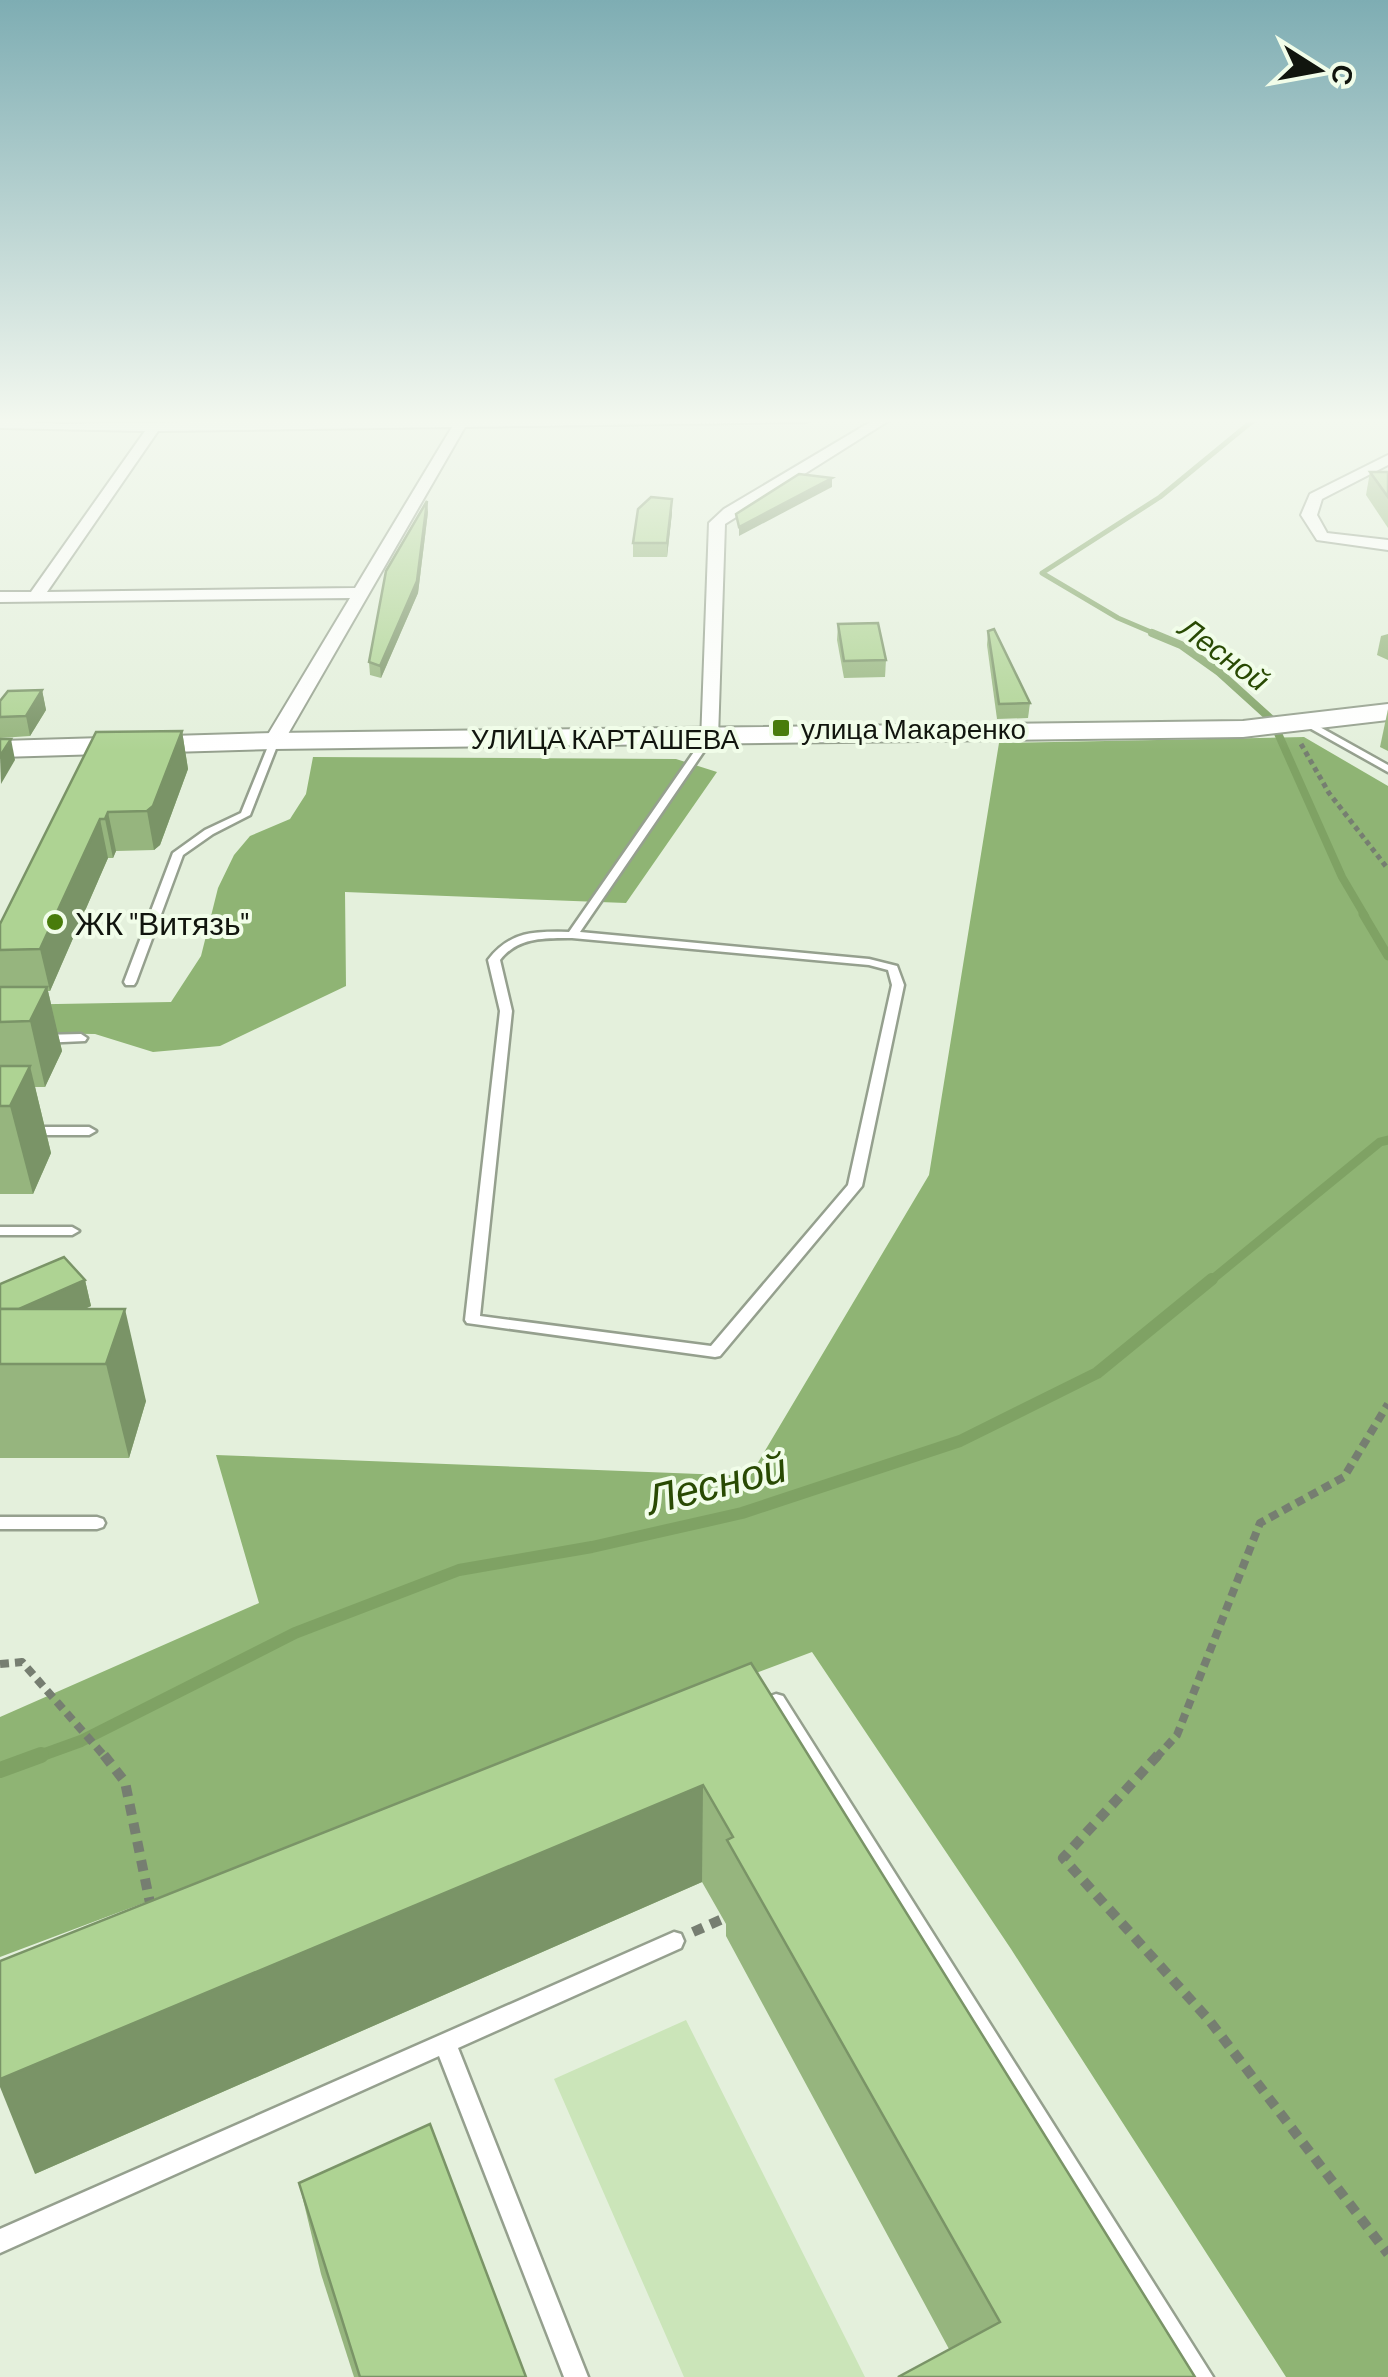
<svg xmlns="http://www.w3.org/2000/svg" width="1388" height="2377" font-family="Barlow,sans-serif">
	<style>
		.green { fill: #cbe5b9 }
		.forest { fill: #8fb474 }
		.lines { fill: none; stroke-linecap: round; stroke-linejoin: round }
		.stream-far4 { stroke: #7fa264; stroke-width: 5 }
		.stream-far3 { stroke: #7fa264; stroke-width: 8 }
		.stream-far2 { stroke: #7fa264; stroke-width: 9 }
		.stream-far1 { stroke: #7fa264; stroke-width: 12 }
		.stream { stroke: #7fa264; stroke-width: 16 }
		.lane-casing { stroke: #95a08e; stroke-width: 5 }
		.street-casing { stroke: #95a08e; stroke-width: 4 }
		.secondary-casing { stroke: #95a08e; stroke-width: 4 }
		.path-far2 { stroke: #767e71; stroke-width: 5; stroke-dasharray: 5 4; stroke-linecap: butt }
		.path-far1 { stroke: #767e71; stroke-width: 8; stroke-dasharray: 9 6; stroke-linecap: butt }
		.path { stroke: #767e71; stroke-width: 10; stroke-dasharray: 11 8; stroke-linecap: butt }
		.lane { fill: #fff; fill-rule: evenodd }
		.street { fill: #fff; fill-rule: evenodd }
		.secondary { fill: #fff; fill-rule: evenodd }
		.wall { fill: #96b57e }
		.shaded-wall { fill: #7a9467 }
		.building { fill: #aed393; stroke: #7a9467; stroke-width: 2.5 }
		.poi-dot { fill: #497c0b; stroke: #f1fde9; stroke-width: 4 }
		.labels { text-anchor: middle; dominant-baseline: central; stroke-width: 8; stroke-linejoin: round; paint-order: stroke }
		.far-poi-label { font-size: 28px; fill: #11150e; stroke: #f1fde9; text-anchor: start }
		.far-street-label { font-size: 28px; fill: #11150e; stroke: #f1fde9 }
		.far-water-label { font-size: 30px; font-style: italic; fill: #294a03; stroke: #f1fde9 }
		.poi-label { font-size: 32px; fill: #11150e; stroke: #f1fde9; text-anchor: start }
		.near-water-label { font-size: 42px; font-style: italic; fill: #294a03; stroke: #f1fde9 }
	</style>
	<rect width="100%" height="100%" fill="#e4f0dc"/>
	<path class="green" d="M686,2020L865,2377H866H684L554,2079Z"/>
	<g class="forest">
		<path d="M1304,737L1388,786V2377H1286L1011,1949L812,1652L0,1957V1717L259,1603L216,1455L750,1476L929,1175L999,743Z"/>
		<path d="M313,757L676,759L717,772L626,903L345,892L346,986L220,1046L153,1052L95,1034L0,1033V1005L171,1002L201,956L218,888L234,855L250,836L290,819L306,794Z"/>
	</g>
	<g class="lines">
		<path class="stream-far4" d="M1158,635L1118,618L1042,573L1160,497L1256,418"/>
		<path class="stream-far3" d="M1152,633L1181,645L1219,672L1272,720L1342,877L1365,916"/>
		<g class="stream-far2">
			<path d="M1363,914L1388,956"/>
			<path d="M1209,1282L1380,1142L1388,1140"/>
		</g>
		<path class="stream-far1" d="M34,1758L81,1741L295,1633L459,1570L592,1547L742,1513L960,1441L1097,1373L1212,1279"/>
		<path class="stream" d="M0,1770L41,1755"/>
		<defs>
			<g id="lane">
				<path d="M1309,721L1388,765V772L1306,726V722Z"/>
				<path d="M708,735L713,738L580,932L869,959L897,966L904,985L862,1186L720,1356L715,1357L467,1323L465,1320L500,1011L488,960C510,931 535,931 569,932L705,736ZM572,938L869,965L888,970L892,985L848,1185L711,1346L480,1316L512,1011L500,960C518,937 544,938 572,938Z"/>
				<path d="M271,739L279,741L250,815L213,834L183,855L136,982L134,985H126L124,982L173,853L205,830L241,813Z"/>
				<path d="M81,1034L87,1038L85,1041L41,1043L35,1039L41,1035Z"/>
				<path d="M0,1127H89L96,1131L89,1135H0Z"/>
				<path d="M0,1227H72L79,1231L72,1235H0Z"/>
				<path d="M0,1517H97L103,1519L105,1523L103,1527L97,1529H0Z"/>
				<path d="M776,1694L783,1696L1213,2377H1187L772,1711L761,1715L754,1712L752,1707L754,1702Z"/>
				<path d="M674,1932L681,1934L684,1941L681,1948L458,2048L588,2377H564L439,2056L0,2253V2229Z"/>
			</g>
			<g id="street">
				<path d="M460,418H813L807,422L465,427L284,741L274,747L264,741L350,598L0,602V592H31L145,431L0,428V420L61,424ZM452,427L355,588L47,592L158,431Z"/>
				<path d="M877,418H893L725,524L718,738L708,744L701,742L709,523L724,509Z"/>
				<path d="M1388,455V465L1322,499L1317,515L1327,533L1388,540V550L1317,540L1301,515L1310,494Z"/>
			</g>
			<path id="secondary" d="M1388,704V720L1243,737L274,749L0,757V741L274,733L1243,721Z"/>
		</defs>
		<use href="#lane" class="lane-casing"/>
		<use href="#street" class="street-casing"/>
		<use href="#secondary" class="secondary-casing"/>
		<path class="path-far2" d="M1301,744L1329,793L1388,869"/>
		<g class="path-far1">
			<path d="M0,1664L22,1662L106,1758"/>
			<path d="M1156,1758L1177,1735L1260,1523L1344,1477L1388,1404"/>
		</g>
		<g class="path">
			<path d="M104,1755L125,1782L151,1908"/>
			<path d="M1158,1755L1063,1858L1209,2020L1388,2254"/>
			<path d="M693,1932L727,1917"/>
		</g>
		<use href="#lane" class="lane"/>
		<use href="#street" class="street"/>
		<use href="#secondary" class="secondary"/>
	</g>
	<g class="wall">
		<path d="M1370,472H1388V528L1366,495Z"/>
		<path d="M428,512L418,593L381,678L370,675L369,662Z"/>
		<path d="M672,513L667,557H633V543Z"/>
		<path d="M838,624L886,660L885,677L844,678L837,640Z"/>
		<path d="M988,631L1030,703L1028,718L997,719L987,645Z"/>
		<path d="M1388,634V660L1377,655L1381,636Z"/>
		<path d="M42,690L46,710L30,736L0,738V701Z"/>
		<path d="M1388,709V751L1380,747Z"/>
		<path d="M182,731L188,769L160,845L154,850L116,851L113,858H108L50,991H48L62,1051L45,1087H35L51,1153L33,1194H0V924Z"/>
		<path d="M85,1280L91,1306L85,1309L146,1401L129,1458H0V1284Z"/>
		<path d="M751,1663L1195,2377L949,2349L726,1936V1924L702,1882L35,2174Z"/>
		<path d="M299,2183L526,2377H354L321,2274Z"/>
	</g>
	<g class="shaded-wall">
		<path d="M832,478V487L739,536V527Z"/>
		<path d="M672,499V513L667,557V543Z"/>
		<path d="M427,501L428,512L418,593L381,678L380,666Z"/>
		<path d="M42,690L46,710L30,736L26,716Z"/>
		<path d="M182,731L188,769L160,845L154,850L147,811Z"/>
		<path d="M11,739L15,760L1,784L0,756Z"/>
		<path d="M108,812L116,851L113,858L105,819Z"/>
		<path d="M100,819L108,858L50,991L40,949Z"/>
		<path d="M47,987L62,1051L45,1087L30,1021Z"/>
		<path d="M30,1066L51,1153L33,1194L10,1106Z"/>
		<path d="M85,1280L91,1306L2,1346L0,1317Z"/>
		<path d="M125,1309L146,1401L129,1458L106,1364Z"/>
		<path d="M703,1785L702,1882L35,2174L0,2087V2079Z"/>
	</g>
	<g class="building">
		<path d="M1370,472H1388V497Z"/>
		<path d="M799,474L832,478L739,527L736,514Z"/>
		<path d="M651,497L672,499L667,543H633L638,509Z"/>
		<path d="M427,501L417,581L380,666L369,662L386,571Z"/>
		<path d="M878,623L886,660L844,661L838,624Z"/>
		<path d="M994,629L1030,703L999,704L988,631Z"/>
		<path d="M42,690L26,716L0,717V701L8,691Z"/>
		<path d="M182,731L153,806L147,811L108,812L105,819H100L40,949L0,950V924L96,732Z"/>
		<path d="M0,739H11L0,756Z"/>
		<path d="M0,987H47L30,1021L0,1022Z"/>
		<path d="M0,1066H30L10,1106H0Z"/>
		<path d="M64,1257L85,1280L19,1309H0V1284Z"/>
		<path d="M0,1309H125L106,1364H0Z"/>
		<path d="M751,1663L1195,2377H898L1000,2322L727,1840L733,1837L703,1785L0,2079V1961Z"/>
		<path d="M430,2124L526,2377H360L299,2183Z"/>
	</g>
	<linearGradient id="sky" x2="0" y2="1"><stop stop-color="#7eadb3"/><stop offset="0.56" stop-color="#f3f8ef"/><stop offset="1" stop-color="#f3f8ef" stop-opacity="0"/></linearGradient>
	<rect width="1388" height="751" fill="url(#sky)"/>
	<g class="poi-dot">
		<rect x="771" y="718" width="20" height="20" rx="5"/>
		<circle cx="55" cy="922" r="10"/>
	</g>
	<g class="labels">
		<g class="far-poi-label">
			<text x="801" y="728">улица Макаренко</text>
		</g>
		<g class="far-street-label">
			<text x="605" y="738">УЛИЦА КАРТАШЕВА</text>
		</g>
		<g class="far-water-label">
			<text transform="translate(1225 653) rotate(36)">Лесной</text>
		</g>
		<g class="poi-label">
			<text x="75" y="922">ЖК "Витязь"</text>
		</g>
		<g class="near-water-label">
			<text transform="translate(716 1481) rotate(-14)">Лесной</text>
		</g>
	</g>
	<g transform="translate(1318 70) rotate(101)" stroke="#f1fde9" stroke-width="8" paint-order="stroke">
	<path d="M0-8L18 38L0 25L-18 38Z" fill="#11150e"/>
	<text y="-15" font-size="28" font-weight="bold" text-anchor="middle" fill="#11150e">С</text>
	</g>
</svg>
